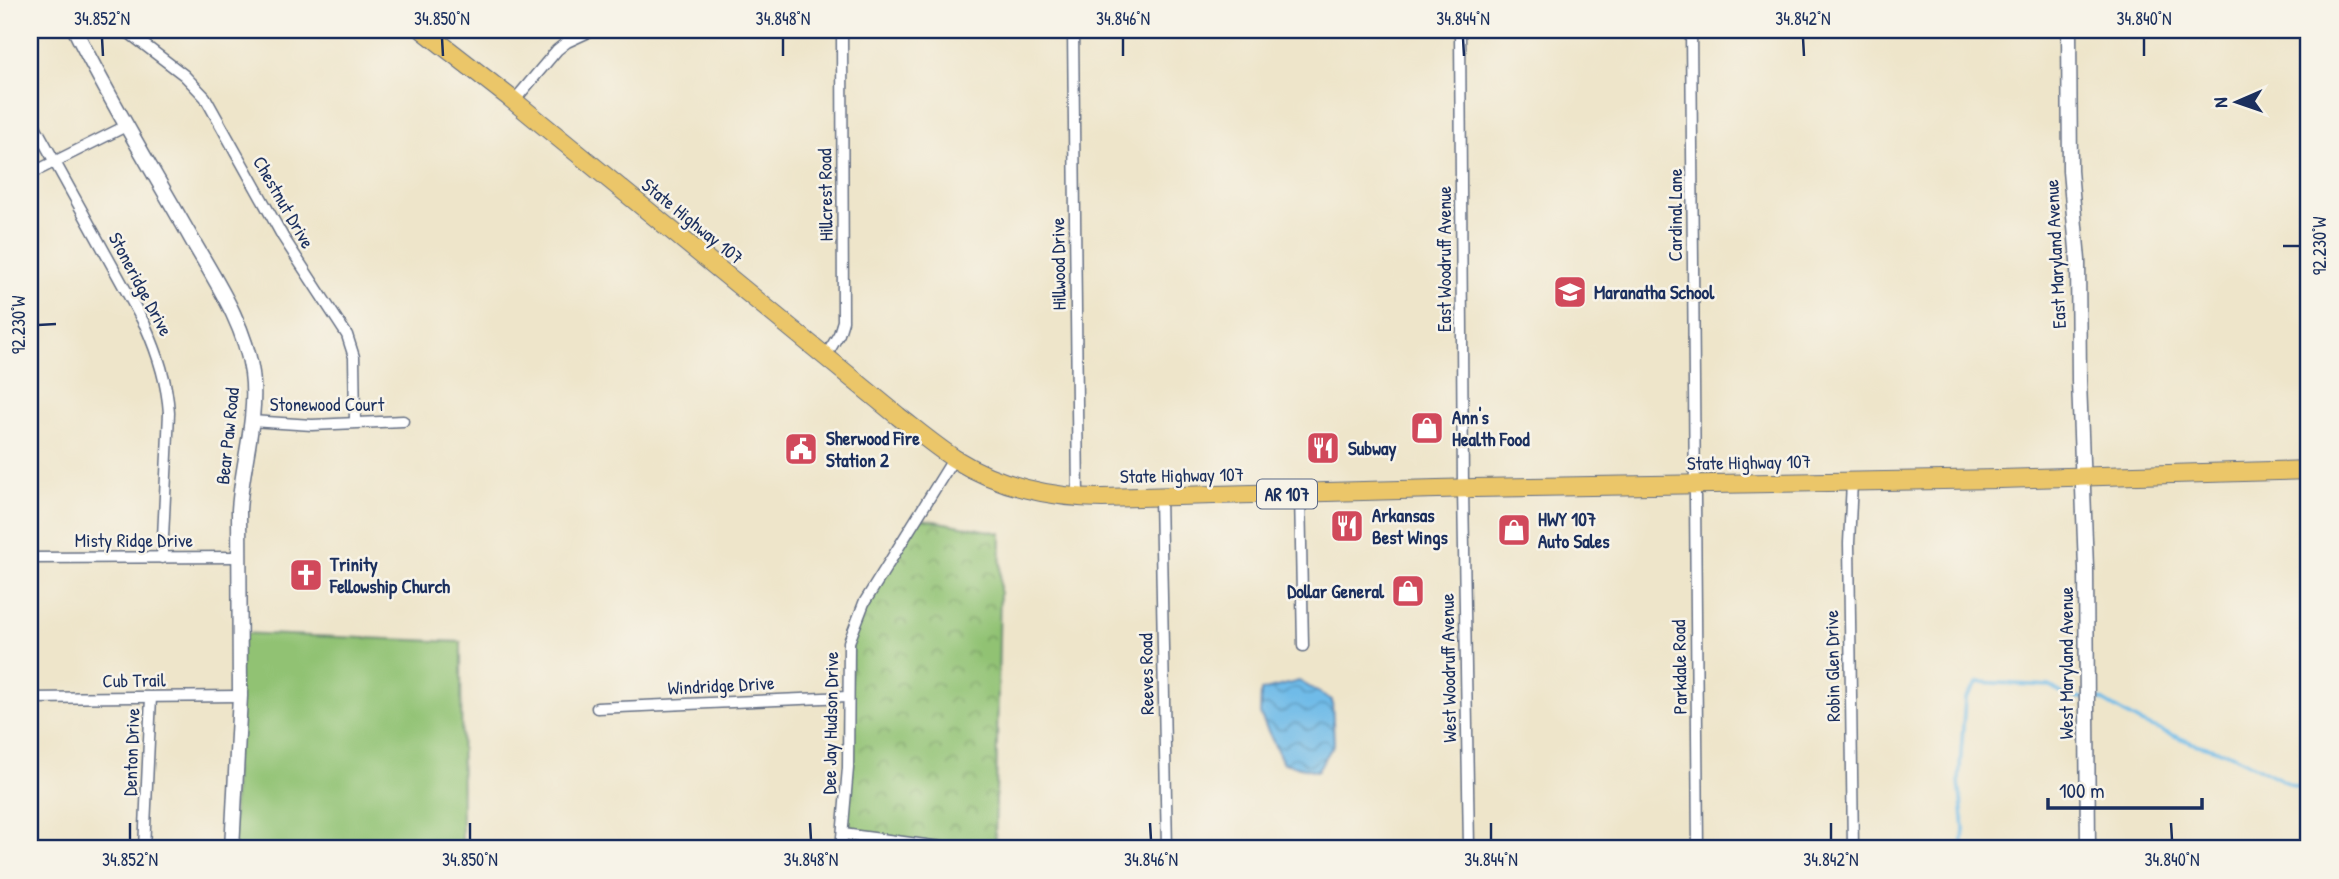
<svg xmlns="http://www.w3.org/2000/svg" width="2339" height="879" font-family="'Patrick Hand',sans-serif">
	<style>
		.park { fill: url(#park-crowns); stroke: #567868; stroke-width: 2 }
		.pitch { fill: #91c273; stroke: #567868; stroke-width: 2 }
		.water { fill: url(#water-waves); stroke: #4575a3; stroke-width: 2 }
		.lines { fill: none; stroke-linecap: round; stroke-linejoin: round }
		.stream { stroke: #6fbbe8; stroke-width: 3.5 }
		.minor-casing { stroke: #656f84; stroke-width: 13 }
		.tertiary-casing { stroke: #656f84; stroke-width: 17 }
		.primary-casing { stroke: #656f84; stroke-width: 20 }
		.minor { stroke: #fff; stroke-width: 10 }
		.tertiary { stroke: #fff; stroke-width: 14 }
		.primary { stroke: #ebc669; stroke-width: 18 }
		.ticks { fill: none; stroke: #1b2f5e; stroke-width: 2.5 }
		.labels { text-anchor: middle; dominant-baseline: central; stroke-width: 5; stroke-linejoin: round; paint-order: stroke }
		.shield { fill: #f7f3e8; stroke: #5d6a87; stroke-width: 2 }
		.shield-label { font-size: 18px; font-weight: bold; fill: #1b2f5e }
		.street-label { font-size: 19px; fill: #1b2f5e; stroke: #f7f3e8 }
		.poi-label { font-size: 19px; font-weight: bold; fill: #1b2f5e; stroke: #f7f3e8; text-anchor: start }
		.neatline { fill: none; stroke: #1b2f5e; stroke-width: 2.5 }
		.ticks-label { font-size: 18px; text-anchor: middle; fill: #1b2f5e }
	</style>
	<defs>
		<pattern id="park-crowns" width="20" height="18" patternUnits="userSpaceOnUse" patternTransform="scale(1.75)"><rect width="20" height="18" fill="#91c273"/><path d="M2 6a3 3 0 1 1 6 0M12 15a3 3 0 1 1 6 0" fill="none" stroke="#769e62"/></pattern>
		<pattern id="water-waves" width="16" height="10" patternUnits="userSpaceOnUse" patternTransform="scale(1.75)"><rect width="16" height="10" fill="#6fbbe8"/><path d="M0 5q4-4 8 0t8 0" fill="none" stroke="#5a98bf"/></pattern>
	</defs>
	<rect width="100%" height="100%" fill="#f7f3e8"/>
	<filter id="ink" filterUnits="userSpaceOnUse"><feTurbulence type="fractalNoise" baseFrequency=".0143" numOctaves="2"/><feDisplacementMap in="SourceGraphic" scale="14" xChannelSelector="R" yChannelSelector="G"/><feConvolveMatrix kernelMatrix="1 2 1 2 8 2 1 2 1" color-interpolation-filters="sRGB"/></filter>
	<filter id="wash" filterUnits="userSpaceOnUse"><feTurbulence type="fractalNoise" baseFrequency=".00686" numOctaves="4" result="noise"/><feDisplacementMap in="SourceGraphic" scale="28" xChannelSelector="R" yChannelSelector="G"/><feGaussianBlur stdDeviation="1.57" result="paint"/><feColorMatrix in="noise" values="0 0 0 0 0 0 0 0 0 0 0 0 0 0 0 0 0 1.4 0 .05"/><feComposite in="paint" operator="in"/></filter>
	<g filter="url(#wash)">
		<rect width="100%" height="100%" fill="#eee5ca"/>
		<path class="park" d="M917,518L1001,533L995,849H956L843,834L853,628Z"/>
		<path class="pitch" d="M239,633L461,642L462,849H232Z"/>
		<path class="water" d="M1299,681L1332,700L1334,744L1317,771L1283,763L1260,714L1261,691Z"/>
		<g class="lines">
			<g class="stream">
				<path d="M2092,698H2098L2139,722L2195,744L2231,754L2294,786L2309,789"/>
				<path d="M1962,849L1964,829L1959,781L1965,699L1978,682L2050,686L2068,697L2084,698"/>
			</g>
		</g>
	</g>
	<g filter="url(#ink)">
		<g class="lines">
			<defs>
				<g id="minor">
					<path d="M125,30L184,75L205,97L283,237L347,335L354,357L355,422"/>
					<path d="M1073,30L1078,498"/>
					<path d="M1460,30L1463,489L1469,847"/>
					<path d="M1691,30L1698,849"/>
					<path d="M514,101L557,50L567,42L593,30"/>
					<path d="M30,117L145,325C158,354 167,381 169,413L162,558"/>
					<path d="M30,174L126,126"/>
					<path d="M826,356L839,334L843,321L842,30"/>
					<path d="M251,421L312,425L403,421"/>
					<path d="M1852,482L1849,543L1853,849"/>
					<path d="M1300,493L1303,646"/>
					<path d="M1160,497L1167,849"/>
					<path d="M30,558L238,557"/>
					<path d="M30,698L240,696"/>
					<path d="M597,708L847,697"/>
					<path d="M843,834L956,849"/>
					<path d="M144,849L151,697"/>
					<path d="M841,849L848,768L849,642L864,603L954,458"/>
				</g>
				<g id="tertiary">
					<path d="M75,30C110,101 152,169 191,238C215,280 245,324 252,373C258,418 242,464 239,510L240,696L232,849"/>
					<path d="M2069,30L2070,171L2078,260L2079,381L2086,568L2088,849"/>
				</g>
				<path id="primary" d="M423,30L509,97L898,416C916,430 935,446 955,459C998,486 1051,498 1102,498L1474,488L2000,479L2309,470"/>
			</defs>
			<use href="#minor" class="minor-casing"/>
			<use href="#tertiary" class="tertiary-casing"/>
			<use href="#primary" class="primary-casing"/>
			<use href="#minor" class="minor"/>
			<use href="#tertiary" class="tertiary"/>
			<use href="#primary" class="primary"/>
		</g>
	</g>
	<path class="ticks" d="M102,38L103,56M442,38L443,56M783,38V56M1123,38V56M1463,38L1464,56M1803,38L1804,56M2144,38V56M2283,246H2300M38,325L56,324M130,823V840M470,823V840M810,823L811,840M1150,823L1151,840M1491,823V840M1831,823V840M2171,823L2172,840"/>
	<defs>
		<symbol id="school-square" viewBox="-11 -11 22 22"><rect x="-9" y="-9" width="18" height="18" rx="4" fill="#d1495b" stroke="#f7f3e8"/><path d="M0-5L7-2L0 1L-7-2ZM-4 1L0 2.5L4 1V4Q0 6-4 4Z" fill="#fff"/></symbol>
		<symbol id="shop-square" viewBox="-11 -11 22 22"><rect x="-9" y="-9" width="18" height="18" rx="4" fill="#d1495b" stroke="#f7f3e8"/><path d="M-5-2.5h2.3a2.7 3.5 0 0 1 5.4 0H5L5.5 6h-11ZM-1.5-2.5h3a1.5 2.3 0 0 0-3 0Z" fill="#fff"/></symbol>
		<symbol id="restaurant-square" viewBox="-11 -11 22 22"><rect x="-9" y="-9" width="18" height="18" rx="4" fill="#d1495b" stroke="#f7f3e8"/><path d="M-5-6h1v4h1v-4h1v4h1v-4h1v5L-1.5 .5V6h-2V.5L-5-1ZM5-6V6H3V1.5H1.5Q1.5-4 5-6Z" fill="#fff"/></symbol>
		<symbol id="civic-square" viewBox="-11 -11 22 22"><rect x="-9" y="-9" width="18" height="18" rx="4" fill="#d1495b" stroke="#f7f3e8"/><path d="M-.6-6.5H3V-4.5H.6V-3L4-1V1h2V6H-6V1h2V-1L-.6-3ZM-1.2 2.5V6h2.4V2.5Z" fill="#fff"/></symbol>
		<symbol id="church-square" viewBox="-11 -11 22 22"><rect x="-9" y="-9" width="18" height="18" rx="4" fill="#d1495b" stroke="#f7f3e8"/><path d="M-1.2-6h2.4v3.5h3.3v2.4h-3.3V6h-2.4V-.1h-3.3v-2.4h3.3Z" fill="#fff"/></symbol>
	</defs>
	<g fill-rule="evenodd">
		<use href="#school-square" x="1551" y="273" width="38" height="38"/>
		<use href="#shop-square" x="1408" y="409" width="38" height="38"/>
		<use href="#restaurant-square" x="1304" y="429" width="38" height="38"/>
		<use href="#civic-square" x="782" y="430" width="38" height="38"/>
		<use href="#restaurant-square" x="1328" y="507" width="38" height="38"/>
		<use href="#shop-square" x="1495" y="511" width="38" height="38"/>
		<use href="#church-square" x="287" y="556" width="38" height="38"/>
		<use href="#shop-square" x="1389" y="572" width="38" height="38"/>
	</g>
	<g class="labels">
		<rect class="shield" x="1257" y="479.5" width="60" height="29" rx="5"/>
		<g class="shield-label">
			<text x="1287" y="494">AR 107</text>
		</g>
		<g class="street-label">
			<text transform="translate(825 195) rotate(-91)">Hillcrest Road</text>
			<text transform="translate(284 202) rotate(60)">Chestnut Drive</text>
			<text transform="translate(1675 215) rotate(-90)">Cardinal Lane</text>
			<text transform="translate(693 221) rotate(39)">State Highway 107</text>
			<text transform="translate(2055 254) rotate(-93)">East Maryland Avenue</text>
			<text transform="translate(1444 259) rotate(-90)">East Woodruff Avenue</text>
			<text transform="translate(1058 264) rotate(-91)">Hillwood Drive</text>
			<text transform="translate(141 284) rotate(62)">Stoneridge Drive</text>
			<text x="327" y="404">Stonewood Court</text>
			<text transform="translate(227 436) rotate(-84)">Bear Paw Road</text>
			<text transform="translate(1749 462) rotate(-1)">State Highway 107</text>
			<text transform="translate(1182 475) rotate(-1)">State Highway 107</text>
			<text x="134" y="540">Misty Ridge Drive</text>
			<text transform="translate(2066 663) rotate(-90)">West Maryland Avenue</text>
			<text transform="translate(1832 666) rotate(-91)">Robin Glen Drive</text>
			<text transform="translate(1679 667) rotate(-91)">Parkdale Road</text>
			<text transform="translate(1448 668) rotate(-91)">West Woodruff Avenue</text>
			<text transform="translate(1146 674) rotate(-91)">Reeves Road</text>
			<text transform="translate(134 680) rotate(-1)">Cub Trail</text>
			<text transform="translate(721 685) rotate(-3)">Windridge Drive</text>
			<text transform="translate(830 723) rotate(-89)">Dee Jay Hudson Drive</text>
			<text transform="translate(131 752) rotate(-88)">Denton Drive</text>
		</g>
		<g class="poi-label">
			<text x="1594" y="292">Maranatha School</text>
			<text x="1452" y="417">Ann's<tspan x="1452" dy="22">Health Food</tspan></text>
			<text x="826" y="438">Sherwood Fire<tspan x="826" dy="22">Station 2</tspan></text>
			<text x="1348" y="448">Subway</text>
			<text x="1372" y="515">Arkansas<tspan x="1372" dy="22">Best Wings</tspan></text>
			<text x="1538" y="519">HWY 107<tspan x="1538" dy="22">Auto Sales</tspan></text>
			<text x="330" y="564">Trinity<tspan x="330" dy="22">Fellowship Church</tspan></text>
			<text x="1384" y="591" text-anchor="end">Dollar General</text>
		</g>
	</g>
	<rect width="2339" height="879" fill="none" stroke="#f7f3e8" stroke-width="77"/>
	<g transform="translate(2237 102) rotate(268)" stroke="#f7f3e8" stroke-width="5" paint-order="stroke">
	<path d="M0-5L12 26L0 18L-12 26Z" fill="#1b2f5e"/>
	<text y="-10" font-size="19" font-weight="bold" text-anchor="middle" fill="#1b2f5e">N</text>
	</g>
	<path d="M2048 798v10h154v-10" fill="none" stroke="#1b2f5e" stroke-width="3.5"/>
	<text x="2059" y="798" font-size="21" fill="#1b2f5e" stroke="#f7f3e8" stroke-width="5" paint-order="stroke">100 m</text>
	<rect x="38" y="38" width="2262" height="802" class="neatline"/>
	<g class="ticks-label">
		<text x="102" y="25">34.852°N</text>
		<text x="442" y="25">34.850°N</text>
		<text x="783" y="25">34.848°N</text>
		<text x="1123" y="25">34.846°N</text>
		<text x="1463" y="25">34.844°N</text>
		<text x="1803" y="25">34.842°N</text>
		<text x="2144" y="25">34.840°N</text>
		<text transform="translate(2320 246) rotate(-90)" y="6">92.230°W</text>
		<text transform="translate(19 325) rotate(-90)" y="6">92.230°W</text>
		<text x="130" y="866">34.852°N</text>
		<text x="470" y="866">34.850°N</text>
		<text x="811" y="866">34.848°N</text>
		<text x="1151" y="866">34.846°N</text>
		<text x="1491" y="866">34.844°N</text>
		<text x="1831" y="866">34.842°N</text>
		<text x="2172" y="866">34.840°N</text>
	</g>
</svg>
